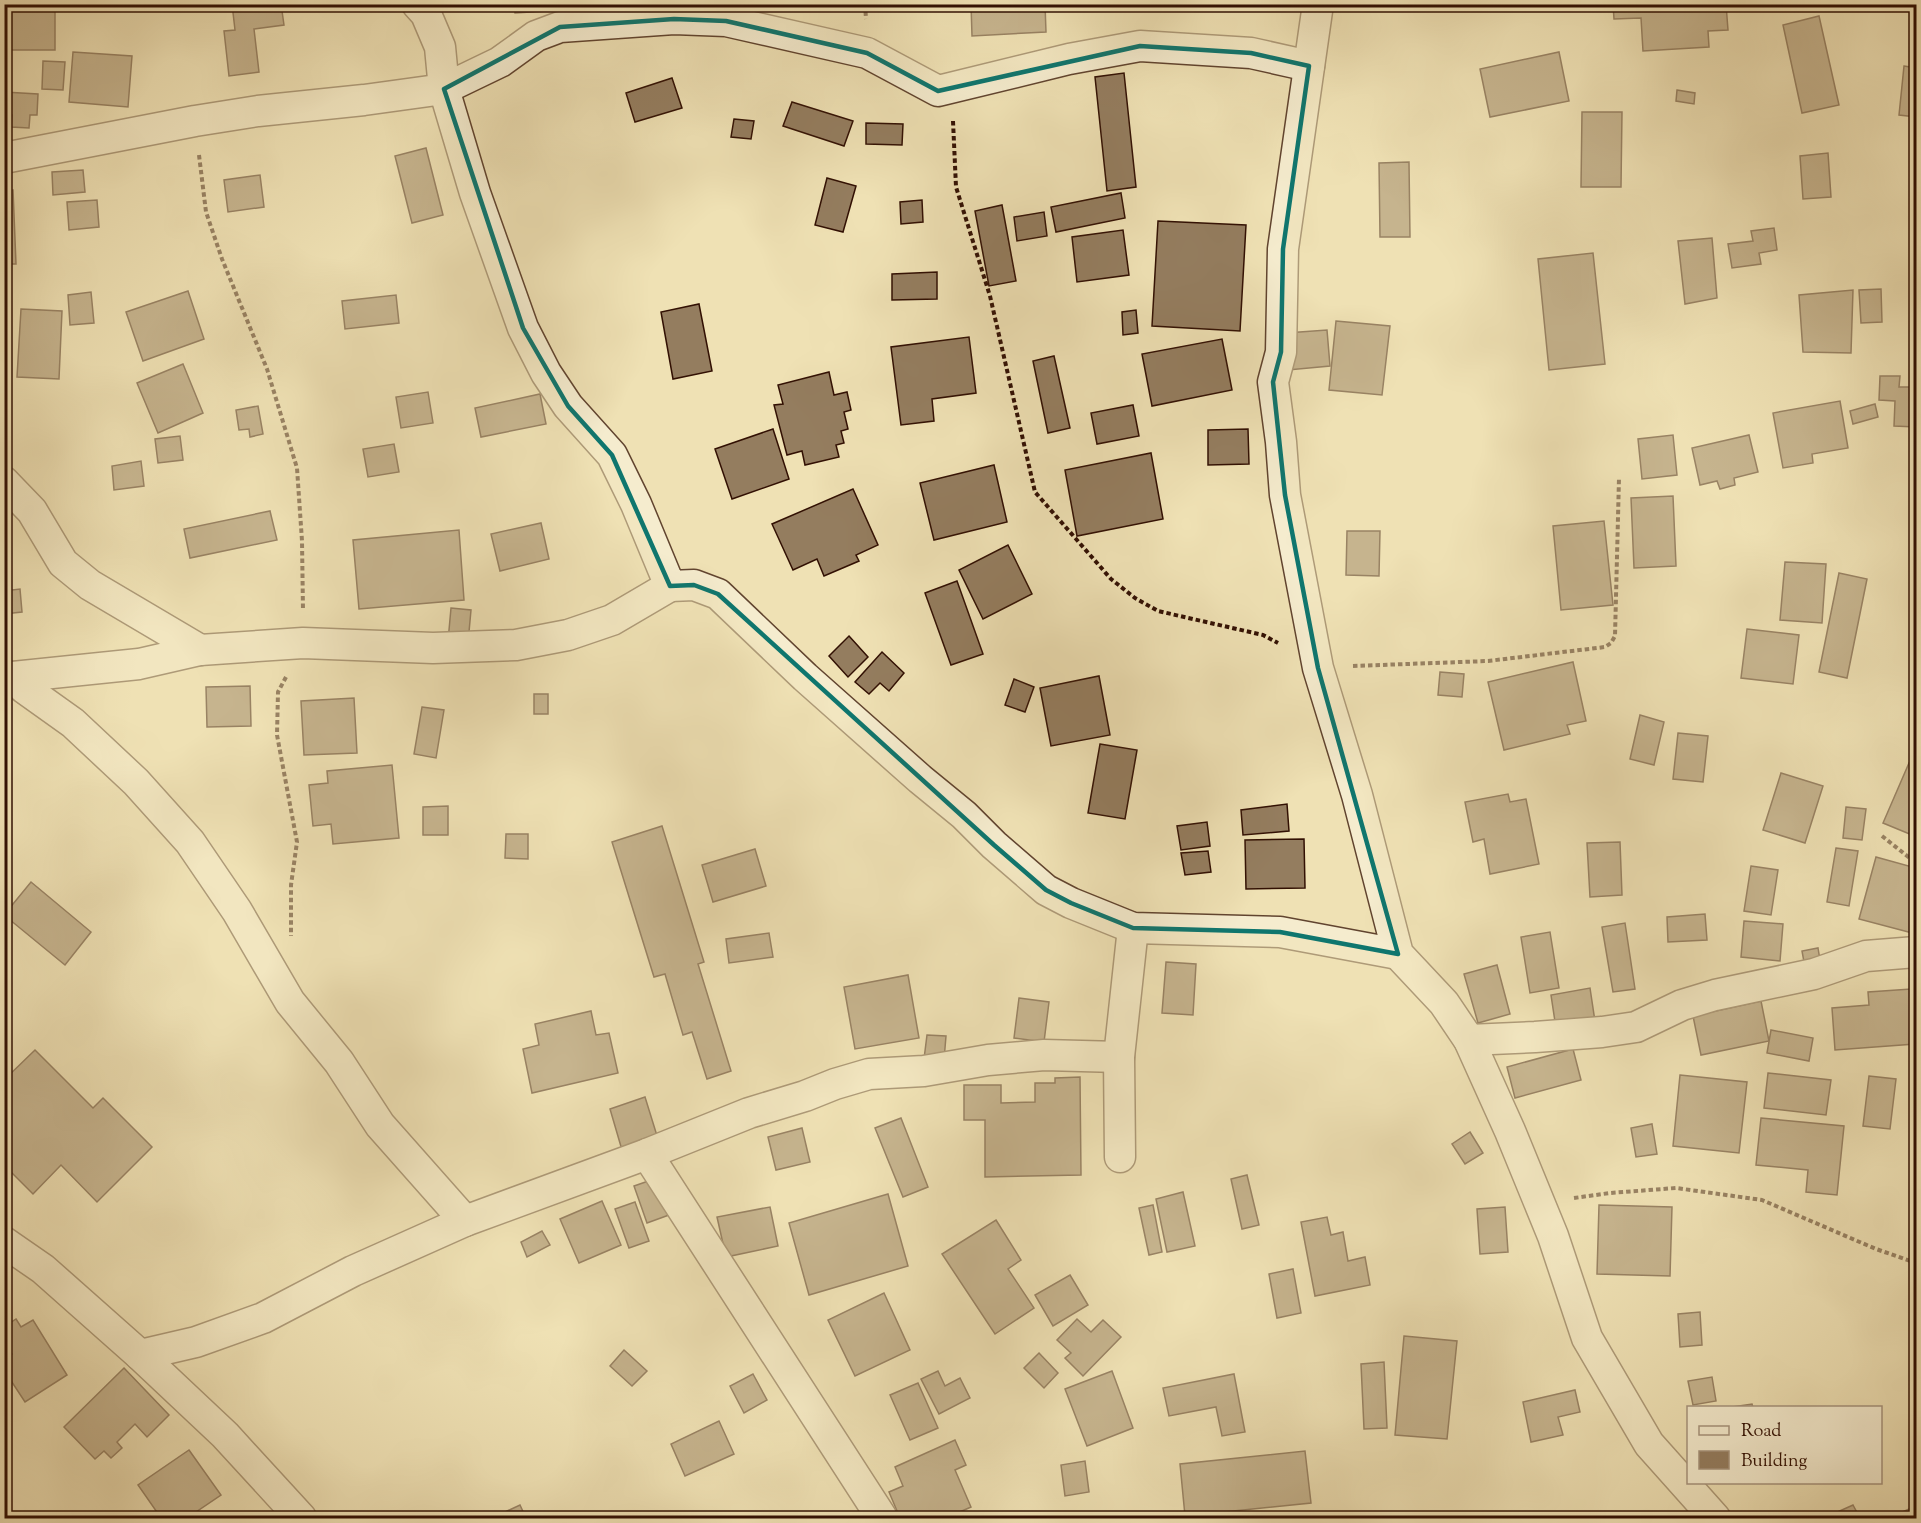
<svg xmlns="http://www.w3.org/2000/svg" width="1921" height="1523" font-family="'Sorts Mill Goudy',serif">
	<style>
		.building { fill: #947d5f; stroke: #321003; stroke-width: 1.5 }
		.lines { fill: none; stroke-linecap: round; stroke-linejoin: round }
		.minor-casing { stroke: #61442f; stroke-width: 33 }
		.path { stroke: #321003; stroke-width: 4; stroke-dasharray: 4.5 3; stroke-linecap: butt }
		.minor { stroke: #f5ecce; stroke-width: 30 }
		.marked { fill: none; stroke: #0f766e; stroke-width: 4.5; stroke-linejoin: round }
	</style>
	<rect width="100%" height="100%" fill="#efe1b4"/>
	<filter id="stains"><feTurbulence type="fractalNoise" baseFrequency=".00333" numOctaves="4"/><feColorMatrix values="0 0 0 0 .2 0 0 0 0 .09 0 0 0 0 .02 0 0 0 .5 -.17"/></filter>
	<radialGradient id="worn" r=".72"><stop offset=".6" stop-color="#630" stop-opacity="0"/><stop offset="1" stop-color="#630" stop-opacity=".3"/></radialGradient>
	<g class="building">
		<rect x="11" y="4" width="44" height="46"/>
		<path d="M232,4H281L284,25L254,29L259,72L229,76L224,31L235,30Z"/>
		<path d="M514,4H547V11L515,13Z"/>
		<path d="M971,4H1045L1046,32L972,36Z"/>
		<path d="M1613,4H1726L1728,30L1708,31L1709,47L1643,51L1641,18L1614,19Z"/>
		<path d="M1819,16L1839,105L1802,113L1783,25Z"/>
		<path d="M73,52L132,56L128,107L69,102Z"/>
		<path d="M1559,52L1569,101L1490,117L1480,69Z"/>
		<path d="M43,61L65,62L63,90L42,89Z"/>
		<path d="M1904,66L1916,68V117L1899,115Z"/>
		<path d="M1124,73L1136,187L1107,191L1095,77Z"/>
		<path d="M672,78L682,108L635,122L626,93Z"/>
		<path d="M1677,90L1695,93L1694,104L1676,101Z"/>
		<path d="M4,92L38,94L37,115H30L29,128L11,127L12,115H4Z"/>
		<path d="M792,102L853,121L844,146L783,126Z"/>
		<path d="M1582,112H1622L1621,187H1581Z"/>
		<path d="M734,119L754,121L751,139L731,137Z"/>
		<path d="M866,123L903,124L902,145L866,144Z"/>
		<path d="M426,148L443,215L412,223L395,156Z"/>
		<path d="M1828,153L1831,197L1803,199L1800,156Z"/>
		<path d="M1409,162L1410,237H1380L1379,163Z"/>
		<path d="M83,170L85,192L53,195L52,172Z"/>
		<path d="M260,175L264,207L228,212L224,180Z"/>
		<path d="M827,178L856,186L843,232L815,225Z"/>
		<path d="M4,190H13L16,264H4Z"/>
		<path d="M1121,193L1125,218L1056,232L1051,207Z"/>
		<path d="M97,200L99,227L69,230L67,202Z"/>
		<path d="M922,200L923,222L901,224L900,202Z"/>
		<path d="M1002,205L1016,281L989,286L975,211Z"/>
		<path d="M1044,212L1047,236L1017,241L1014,217Z"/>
		<path d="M1158,221L1246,225L1240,331L1152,326Z"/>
		<path d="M1774,228L1777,250L1759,253L1761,264L1732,268L1728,244L1753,241L1751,231Z"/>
		<path d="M1123,230L1129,275L1077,282L1072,237Z"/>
		<path d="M1712,238L1717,298L1685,304L1678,241Z"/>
		<path d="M1593,253L1605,364L1549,370L1538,259Z"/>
		<path d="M937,272V299L892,300V274Z"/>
		<path d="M1881,289L1882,322L1861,323L1859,290Z"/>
		<path d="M1853,290L1851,353L1803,352L1799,295Z"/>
		<path d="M4,291H11L10,317H4Z"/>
		<path d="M188,291L204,339L143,361L126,312Z"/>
		<path d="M91,292L94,323L70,325L68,295Z"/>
		<path d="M396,295L399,323L345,329L342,301Z"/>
		<path d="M699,304L712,371L673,379L661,312Z"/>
		<path d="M21,309L62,311L59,379L17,377Z"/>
		<path d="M1136,310L1138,333L1123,335L1122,312Z"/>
		<path d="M1336,321L1390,326L1382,395L1329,390Z"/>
		<path d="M1327,330L1330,366L1288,370L1286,333Z"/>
		<path d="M969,337L976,393L932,399L934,421L901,425L891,347Z"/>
		<path d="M1222,339L1232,390L1152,406L1142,354Z"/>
		<path d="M1054,356L1070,428L1048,433L1033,361Z"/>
		<path d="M183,364L203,413L158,433L137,383Z"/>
		<path d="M829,372L834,395L847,392L851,410L844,412L848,429L841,431L844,443L836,445L839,457L805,465L802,451L787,455L774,405L783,404L778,385Z"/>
		<path d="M1880,376H1900L1899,387H1916V427L1894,426L1895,401L1879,400Z"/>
		<path d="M428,392L433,423L401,428L396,397Z"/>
		<path d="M540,394L546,424L481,437L475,408Z"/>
		<path d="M1840,401L1848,448L1812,454L1813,463L1783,468L1773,413Z"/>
		<path d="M1875,404L1878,417L1853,424L1850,411Z"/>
		<path d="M1133,405L1139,436L1097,444L1091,413Z"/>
		<path d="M258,406L263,434L250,437L249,429L239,430L236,410Z"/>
		<path d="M773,429L789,479L732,499L715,449Z"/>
		<path d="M1248,429L1249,464L1208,465V430Z"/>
		<path d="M1673,435L1677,475L1642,479L1638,439Z"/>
		<path d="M1749,435L1758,472L1734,478L1735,485L1720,489L1717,481L1700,485L1692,448Z"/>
		<path d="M180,436L183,460L158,463L155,439Z"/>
		<path d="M394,444L399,472L368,477L363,449Z"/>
		<path d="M1151,453L1163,519L1077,536L1065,470Z"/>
		<path d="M141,461L144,486L114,490L112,466Z"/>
		<path d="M994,465L1007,522L934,540L920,483Z"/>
		<path d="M853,489L878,545L856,555L859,561L824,576L817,559L793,570L772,524Z"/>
		<path d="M1673,496L1676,566L1634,568L1631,498Z"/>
		<path d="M270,511L277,540L190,558L184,529Z"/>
		<path d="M1604,521L1613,605L1561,610L1553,526Z"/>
		<path d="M541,523L549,559L500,571L491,534Z"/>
		<path d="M459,530L464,600L359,609L353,540Z"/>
		<path d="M1347,531H1380L1379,576L1346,575Z"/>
		<path d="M1008,545L1032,594L983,619L959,570Z"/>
		<path d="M1785,562L1826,564L1822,623L1780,620Z"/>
		<path d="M1839,573L1867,579L1847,678L1819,672Z"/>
		<path d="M957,581L983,654L951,665L925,593Z"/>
		<path d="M20,589L22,612L4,614V591Z"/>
		<path d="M451,608L471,610L468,643L448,641Z"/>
		<path d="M1747,629L1799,635L1793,684L1741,678Z"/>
		<path d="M849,636L868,657L848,677L829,656Z"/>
		<path d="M882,652L904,673L889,691L880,683L869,694L855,682Z"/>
		<path d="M1573,662L1586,721L1567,725L1570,734L1504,750L1488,682Z"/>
		<path d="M1440,672L1464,674L1462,697L1438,695Z"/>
		<path d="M1099,676L1110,735L1051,746L1040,688Z"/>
		<path d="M1014,679L1034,687L1025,712L1005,705Z"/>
		<path d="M250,686L251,726L207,727L206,687Z"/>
		<rect x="534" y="694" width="14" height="20"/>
		<path d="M354,698L357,753L304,755L301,701Z"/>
		<path d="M422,707L444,710L436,758L414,754Z"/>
		<path d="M1640,715L1664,722L1654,765L1630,759Z"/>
		<path d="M1678,733L1708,736L1703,782L1673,779Z"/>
		<path d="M1100,744L1137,750L1125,819L1088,813Z"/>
		<path d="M1909,763L1916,766V825L1912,835L1883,823Z"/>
		<path d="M392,765L399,838L333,844L331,824L313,826L309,785L328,783L327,771Z"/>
		<path d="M1781,773L1823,786L1805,843L1763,830Z"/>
		<path d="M1508,794L1510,802L1526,799L1539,864L1490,874L1484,839L1473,842L1465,802Z"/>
		<path d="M1287,804L1289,831L1243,835L1241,810Z"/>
		<path d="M448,806V835H423V807Z"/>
		<path d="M1846,807L1866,809L1862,840L1843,838Z"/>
		<path d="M1207,822L1210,846L1181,850L1177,826Z"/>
		<path d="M662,826L704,962L698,964L731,1071L707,1079L692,1032L683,1035L665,974L654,977L612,842Z"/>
		<path d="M506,834H528V859L505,858Z"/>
		<path d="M1304,839L1305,888L1246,889L1245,840Z"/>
		<path d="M1620,842L1622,895L1590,897L1587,843Z"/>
		<path d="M1836,848L1858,851L1849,906L1827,902Z"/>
		<path d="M755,849L766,886L713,902L702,865Z"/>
		<path d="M1208,851L1211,872L1185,875L1181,853Z"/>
		<path d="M1876,857L1916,868V900L1913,912L1916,913V934L1859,919Z"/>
		<path d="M1751,866L1778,870L1771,915L1744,911Z"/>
		<path d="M31,882L91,932L65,965L4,915Z"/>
		<path d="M1705,914L1707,940L1668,942L1667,917Z"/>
		<path d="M1744,921L1783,924L1780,961L1741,957Z"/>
		<path d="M1625,923L1635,989L1613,992L1602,927Z"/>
		<path d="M1550,932L1559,988L1530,993L1521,937Z"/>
		<path d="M769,933L773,957L729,963L726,939Z"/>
		<path d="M1818,948L1820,960L1804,962L1802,951Z"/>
		<path d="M1166,962L1196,964L1193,1015L1162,1013Z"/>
		<path d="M1497,965L1510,1014L1478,1023L1464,974Z"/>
		<path d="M908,975L919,1038L855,1049L844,987Z"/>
		<path d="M1590,988L1596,1028L1557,1035L1551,995Z"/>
		<path d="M1911,989L1915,1044L1835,1050L1832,1008L1869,1005L1868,992Z"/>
		<path d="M1019,998L1049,1002L1044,1042L1014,1038Z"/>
		<path d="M1761,1001L1769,1041L1701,1055L1693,1016Z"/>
		<path d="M591,1011L596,1035L609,1033L618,1073L532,1093L523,1049L539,1045L535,1024Z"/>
		<path d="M1771,1030L1813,1038L1809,1061L1767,1053Z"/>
		<path d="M927,1035L946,1036L944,1060L924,1059Z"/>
		<path d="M1573,1049L1581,1080L1515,1098L1507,1067Z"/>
		<path d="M35,1050L93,1108L103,1098L152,1147L97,1202L61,1165L33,1194L4,1165V1080Z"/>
		<path d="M1768,1073L1831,1080L1826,1115L1764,1108Z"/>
		<path d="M1680,1075L1747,1082L1739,1153L1673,1146Z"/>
		<path d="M1869,1076L1896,1079L1890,1129L1863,1126Z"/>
		<path d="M1080,1077L1081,1175L985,1177V1120H964V1085H1001V1103L1035,1102V1083H1055V1078Z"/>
		<path d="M645,1097L658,1139L622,1150L610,1109Z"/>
		<path d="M901,1118L928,1187L903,1197L875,1128Z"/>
		<path d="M1761,1118L1844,1126L1837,1195L1806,1192L1808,1170L1756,1165Z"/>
		<path d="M1652,1124L1657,1154L1636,1157L1631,1128Z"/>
		<path d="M802,1128L810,1162L776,1170L768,1137Z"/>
		<path d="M1470,1132L1483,1153L1465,1164L1452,1144Z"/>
		<path d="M1247,1175L1259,1225L1242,1229L1231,1179Z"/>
		<path d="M657,1178L669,1215L647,1223L634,1186Z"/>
		<path d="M1183,1192L1195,1246L1167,1252L1156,1199Z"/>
		<path d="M888,1194L908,1266L809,1295L789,1223Z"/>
		<path d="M602,1201L621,1245L579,1263L560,1219Z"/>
		<path d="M635,1202L649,1241L629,1248L615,1209Z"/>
		<path d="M1153,1205L1162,1252L1149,1255L1139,1208Z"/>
		<path d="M1599,1205L1672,1207L1670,1276L1597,1274Z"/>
		<path d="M770,1207L778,1246L726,1257L717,1217Z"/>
		<path d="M1505,1207L1508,1252L1480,1254L1477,1209Z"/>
		<path d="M1327,1217L1331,1235L1343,1232L1348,1261L1365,1257L1370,1285L1315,1296L1301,1222Z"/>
		<path d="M996,1220L1021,1260L1008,1269L1034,1308L995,1334L942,1254Z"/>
		<path d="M542,1231L550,1245L527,1257L521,1242Z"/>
		<path d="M1293,1269L1301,1313L1277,1318L1269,1274Z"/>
		<path d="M1070,1275L1088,1305L1053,1326L1035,1295Z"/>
		<path d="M884,1293L910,1350L855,1376L828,1320Z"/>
		<path d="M1700,1312L1702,1345L1680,1347L1678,1314Z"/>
		<path d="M16,1319L21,1327L33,1320L67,1375L25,1402L4,1370V1359L12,1354L4,1342V1327Z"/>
		<path d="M1077,1319L1091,1332L1103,1320L1121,1337L1083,1376L1065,1358L1071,1353L1057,1340Z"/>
		<path d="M1404,1336L1457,1341L1447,1439L1395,1435Z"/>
		<path d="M624,1350L647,1371L632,1386L610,1366Z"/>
		<path d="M1039,1353L1058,1373L1044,1388L1024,1368Z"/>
		<path d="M1384,1362L1387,1428L1364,1429L1361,1364Z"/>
		<path d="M124,1368L169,1415L147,1437L135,1424L117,1442L122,1448L111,1458L104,1451L95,1459L64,1427Z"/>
		<path d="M938,1371L945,1386L960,1378L970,1398L939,1414L921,1379Z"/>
		<path d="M1112,1371L1133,1428L1087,1446L1065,1389Z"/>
		<path d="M753,1374L767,1400L744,1413L730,1386Z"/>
		<path d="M1234,1374L1245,1432L1222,1436L1216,1407L1169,1416L1163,1388Z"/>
		<path d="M1712,1377L1716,1401L1693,1405L1688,1381Z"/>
		<path d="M918,1383L938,1428L910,1440L890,1395Z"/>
		<path d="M1575,1390L1580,1412L1558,1417L1563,1435L1531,1442L1523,1402Z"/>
		<path d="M1752,1404L1753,1408H1725Z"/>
		<path d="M719,1421L734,1454L685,1476L671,1444Z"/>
		<path d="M955,1440L966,1465L955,1470L971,1507L946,1518H924L923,1515L915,1518H900L889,1492L903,1486L895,1467Z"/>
		<path d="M189,1450L221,1495L187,1518H161L138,1485Z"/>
		<path d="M1305,1451L1311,1503L1185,1516L1180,1464Z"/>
		<path d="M1085,1461L1089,1492L1065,1496L1061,1465Z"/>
		<path d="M520,1505L526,1518H492Z"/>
		<path d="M1853,1505L1860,1518H1824Z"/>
		<path d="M1916,1506V1518H1889Z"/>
	</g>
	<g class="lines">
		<defs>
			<g id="minor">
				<path d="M417,4L426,14L440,47L444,89L475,193L523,328L546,373L568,406L612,455L636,504L670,586L694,585L718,594L805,677L920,779L964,815L994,845L1046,890L1071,903L1133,928L1280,932L1398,954"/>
				<path d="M1318,4L1283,249L1281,352L1273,382L1281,442L1285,495L1318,668L1357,795L1398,954L1444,1003L1469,1040L1510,1131L1553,1236L1587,1338L1649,1444L1715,1518"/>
				<path d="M4,158L195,121L258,111L364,100L444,89L500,62L536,36L560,27L674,19L726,21L867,53L938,91L1069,59L1140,46L1251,53L1309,66"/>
				<path d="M4,482L32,511L63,563L90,585L200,650"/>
				<path d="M13,677L24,688L73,723L136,782L190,842L237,911L290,1002L339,1062L380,1125L465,1221"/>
				<path d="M4,680L13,677L139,664L200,650L303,643L433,648L516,645L568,635L612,620L670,586"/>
				<path d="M1469,1040L1535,1037L1602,1032L1636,1027L1682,1005L1715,995L1814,974L1866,956L1916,952"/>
				<path d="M647,1154L882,1518"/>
				<path d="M1120,1157L1119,1057L1133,928"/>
				<path d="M4,1242L43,1269L140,1355L225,1435L301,1518"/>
				<path d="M140,1355L196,1342L263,1318L353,1271L465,1221L647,1154L749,1113L805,1096L835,1084L869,1074L924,1071L988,1060L1044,1055L1119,1057"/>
			</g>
		</defs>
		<use href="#minor" class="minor-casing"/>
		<g class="path">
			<path d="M865,4L866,19"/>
			<path d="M953,121L956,187L990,296L1035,492L1111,579L1135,598L1158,611L1263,635L1278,643"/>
			<path d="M199,155L206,212L222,259L267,369L297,468L302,541L303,611"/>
			<path d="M1353,666L1488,661L1605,647L1611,643L1615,636L1619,478"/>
			<path d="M286,677L278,692L277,735L297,842L291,885V936"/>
			<path d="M1882,836L1916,863"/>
			<path d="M1574,1198L1610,1193L1676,1188L1762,1200L1876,1249L1916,1263"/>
		</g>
		<use href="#minor" class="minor"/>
	</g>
	<path d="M0 0H1921V1523H0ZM674,19L726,21L867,53L938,91L1140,46L1251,53L1309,66L1283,249L1281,352L1273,382L1285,495L1318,668L1398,954L1280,932L1133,928L1071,903L1046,890L994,845L718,594L694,585L670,586L612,455L568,406L523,328L444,89L560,27Z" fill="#efe1b4" fill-opacity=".55" fill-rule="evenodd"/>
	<path class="marked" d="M674,19L726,21L867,53L938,91L1140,46L1251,53L1309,66L1283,249L1281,352L1273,382L1285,495L1318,668L1398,954L1280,932L1133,928L1071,903L1046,890L994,845L718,594L694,585L670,586L612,455L568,406L523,328L444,89L560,27Z"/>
	<rect width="1921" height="1523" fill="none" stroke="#efe1b4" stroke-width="24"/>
	<rect x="6" y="6" width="1909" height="1511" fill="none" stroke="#321003" stroke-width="3"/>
	<rect x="12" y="12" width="1897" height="1499" fill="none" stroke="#321003" stroke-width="1.5"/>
	<rect x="1687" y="1406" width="195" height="78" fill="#f5ecce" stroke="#a7947d" stroke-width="1.5"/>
	<rect x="1699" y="1426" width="30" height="9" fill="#f5ecce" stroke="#a7947d" stroke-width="1.5"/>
	<text x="1741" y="1436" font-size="18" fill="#321003">Road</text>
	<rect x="1699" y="1451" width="30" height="18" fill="#947d5f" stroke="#a7947d" stroke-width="1.5"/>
	<text x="1741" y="1466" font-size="18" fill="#321003">Building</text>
	<rect width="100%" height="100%" filter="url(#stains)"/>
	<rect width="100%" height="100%" fill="url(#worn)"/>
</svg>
